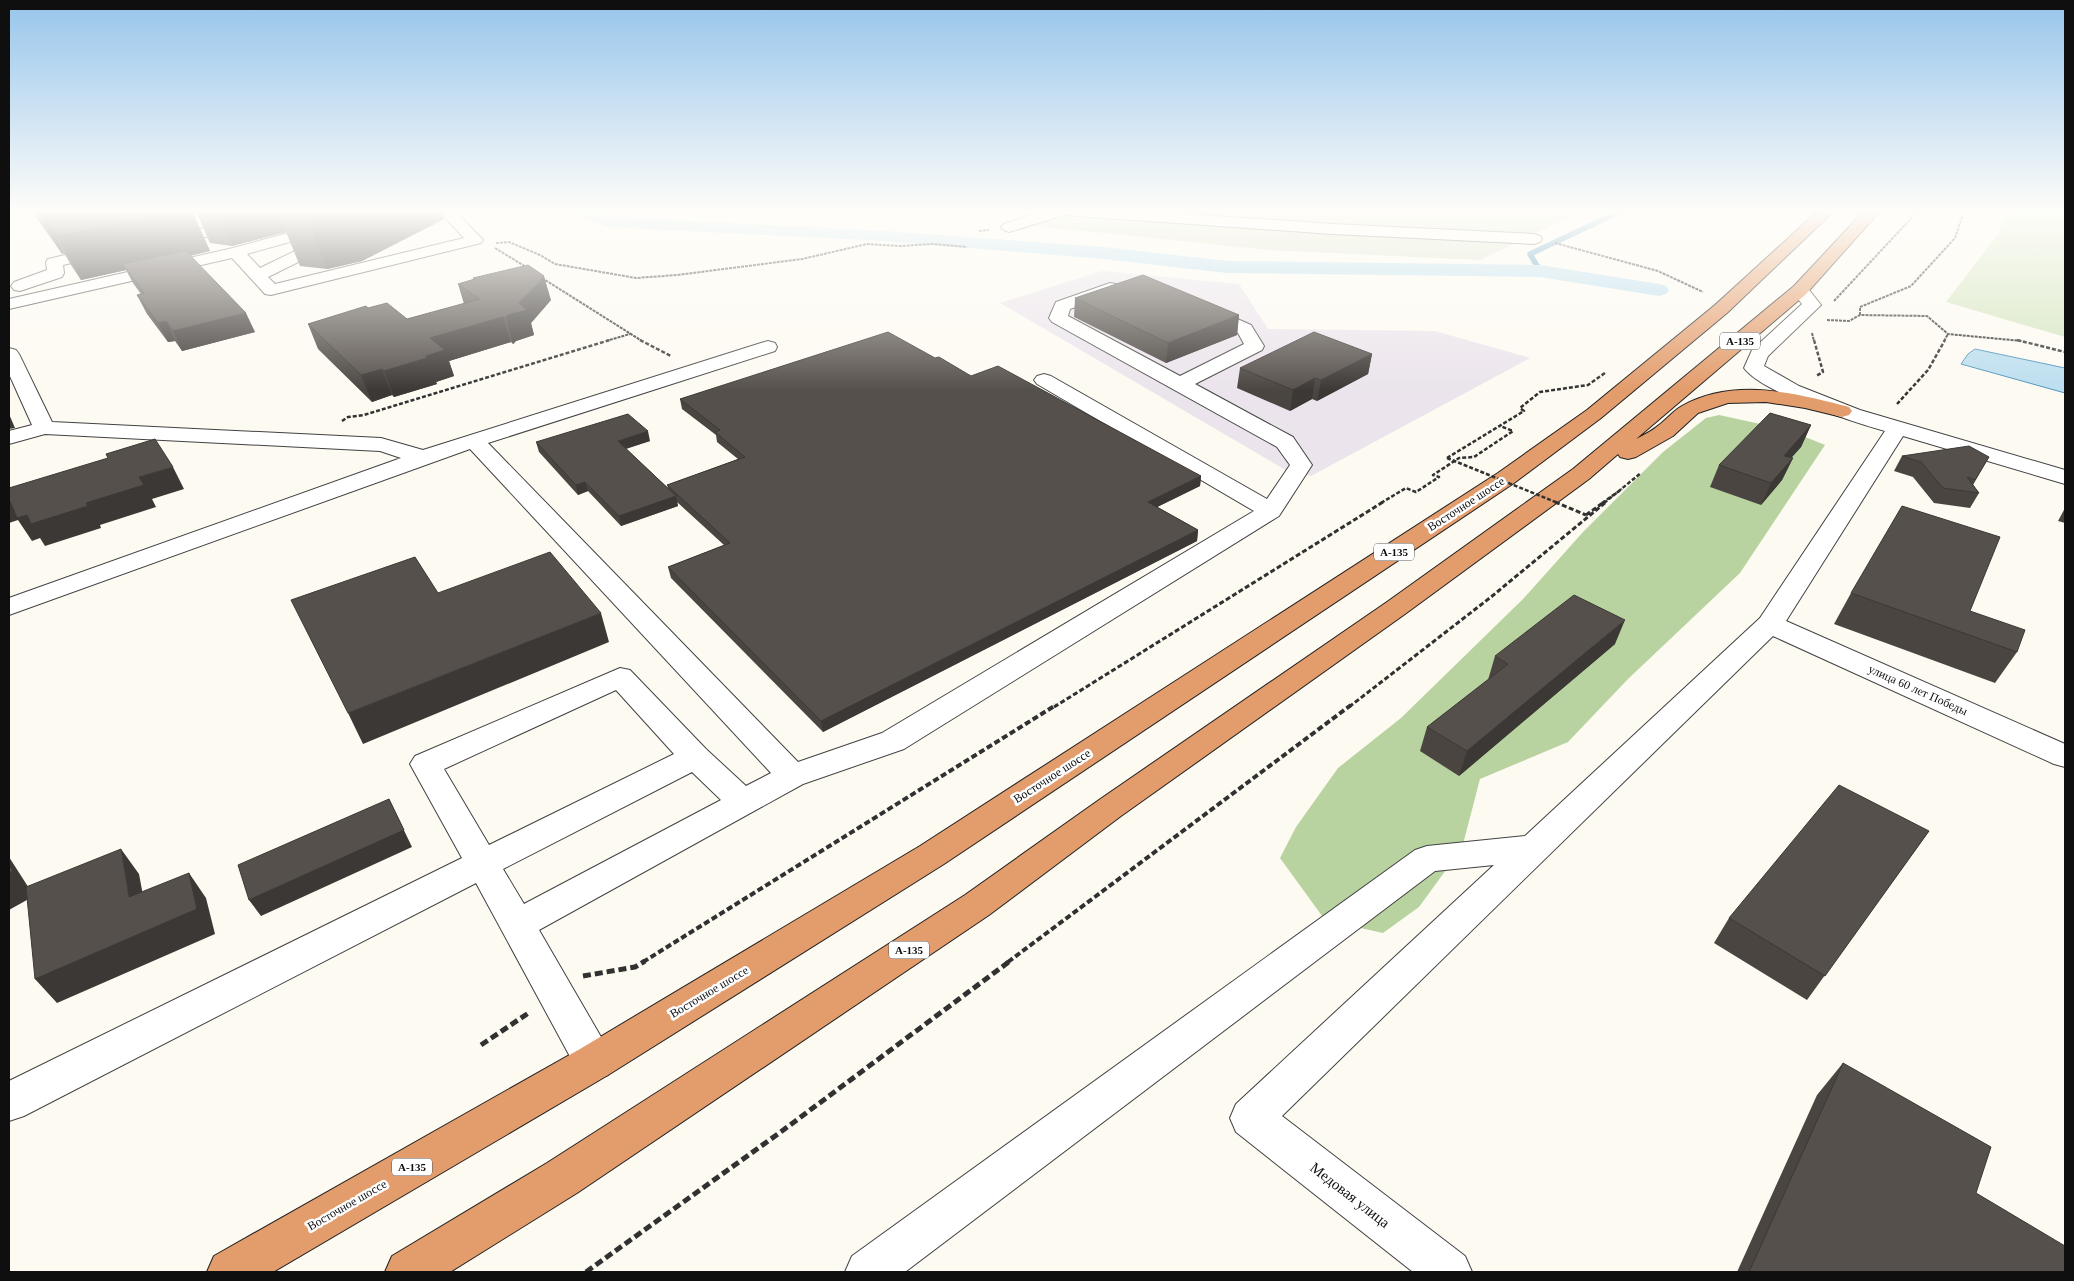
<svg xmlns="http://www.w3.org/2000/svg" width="2074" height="1281" font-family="Georgia,serif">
<rect width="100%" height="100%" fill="#fdfaf2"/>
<path fill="#ebe4ec" d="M1102,271l137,13 29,45 167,2 95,27 -219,118 -22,-4 -289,-169z"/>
<path fill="#d4e4bf" d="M2006,211h59v126l-119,-35 53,-69z"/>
<path fill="#b9d3a0" d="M1719,415l69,15 37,15 -85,128 -112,106 -60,63 -88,37 -18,69 -43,59 -36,26 -58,-13 -45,-62 16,-31 42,-59 63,-50 122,-119 60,-67 80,-80 43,-34z"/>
<path fill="#d7dec5" d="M1073,211h509l-102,49 -211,-10 -243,-25z"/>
<path fill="#bcdeef" stroke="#4c95bd" d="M1975,349l90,19v25l-104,-29 7,-10z"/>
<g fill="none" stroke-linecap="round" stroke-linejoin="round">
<path stroke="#4c95bd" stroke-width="5.5" d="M1540,271l-10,-17 91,-43"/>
<path fill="#bcdeef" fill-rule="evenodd" d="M575,211h23l13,6 273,14 219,16 124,14 313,4 119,19 7,2 3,4 -3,4 -7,2 -119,-19 -313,-4 -124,-14 -219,-18 -276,-14 -31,-12z"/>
<g stroke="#424242" stroke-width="2">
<path id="minor" d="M251,211h18l-28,19 -76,15 -6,-2 -2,-3 2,-3 6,-2 66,-12z
M323,211h18l-37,27 -57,16 13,14 117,-57h20l-2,3 -127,63 7,7 189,-46 -25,-27h16l28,29 -2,3 -210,52 -6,-1 -33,-36 -223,51v-10l224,-51 59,-16z
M1043,211h97l193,13 201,10 6,2 2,3 -2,3 -6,2 -201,-10 -269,-19 -55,17 -5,-2 -3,-3 3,-3z
M103,246l6,2 2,3 -2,3 -46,11 1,8 -2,4 -42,14 -6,-1 -3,-4 3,-4 33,-12 -1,-8 2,-3z
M1110,283l6,1 3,4 -3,4 -46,17 -2,7 112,60 64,-32 -6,-11 -40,-18 -3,-4 3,-4 6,-1 6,1 41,18 13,21 -2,4 -67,34 98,53 19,28 -33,51 -375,233 -101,35 -264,146 69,119 6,13 -6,13 -14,5 -14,-5 -104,-192 -452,233 -15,5v-40l453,-223 -52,-94 5,-8 205,-88 10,2 76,79 40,37 25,-13 -301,-324 -461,166v-17l392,-140 -21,-7 -335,-17 -36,10v-13l23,-6 -23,-51v-26l7,2 3,4 33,68 329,16 42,12 338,-107 7,-2 7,2 2,4 -2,4 -287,92 310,319 84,-29 372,-222 -217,-127 -3,-4 3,-4 7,-2 7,2 216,123 23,-34 -13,-18 -225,-125 -3,-4 7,-16zM616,690l58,64 -185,91 -45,-76zM692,772l29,28 -197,104 -21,-35z
M1800,285l6,1 15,19 -53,51 -4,10 35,20 61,24 205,60v14l-162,-48 -117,185 279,123v23l-11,-3 -281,-128 -491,480 183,140 7,16h-59l-177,-140 -6,-14 6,-14 258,-239 -59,6 -530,401h-60l7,-16 563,-406 12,-4 98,-10 235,-218 125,-187c-31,-9 -123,-38 -141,-63l8,-18 50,-46 -11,-14 3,-4z"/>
</g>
<g stroke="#202020" stroke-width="2">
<path id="highway" d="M1818,211h16l-107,102 -126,105 -87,65 -570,381 -336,211 -335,197h-66l7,-16 366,-207 340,-203 578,-373 89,-63 128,-105z
M1864,211h16l-74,83 -170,145c8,-4 16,-8 23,-14 8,-6 14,-14 23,-19 52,-29 114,-13 167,1l3,4 -3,4 -7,2 -37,-9 -39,-6 -38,1 -30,10 -25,23 -37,21 -8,2 -8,-2 -2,-3 -29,25 -184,135 -284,202 -132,99 -412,278 -127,79h-65l7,-16 155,-93 418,-268 134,-95 288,-198 186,-133 221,-183z"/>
</g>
<path stroke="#313131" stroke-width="2" stroke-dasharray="3 1" stroke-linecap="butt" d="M979,231l10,-1
M496,243l13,-1 31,13 15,9 81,14 41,-3 125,-16 65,-15 33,2 32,-2 35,3
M1555,243l103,28 45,21
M495,248l31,19
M542,278l100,63
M1834,301l84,-90
M1860,315v-8l51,-21 44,-48 9,-27
M1827,320l22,1 11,-6 67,1 21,18 74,7
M1812,333l2,8
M606,341l24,-7
M1944,341l4,-7"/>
<path stroke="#313131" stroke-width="2.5" stroke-dasharray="4 2" stroke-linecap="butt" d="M640,340l31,16
M1814,340l9,32 -7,4
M2017,340l48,12
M1897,404l31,-34 17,-30
M342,421l6,-4 16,-2 246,-75
M1447,458l77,-47 -4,-3 20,-16 48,-7 17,-12
M1381,503l25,-15 10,4 23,-15 -6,-2 26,-17 15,-1 39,-26 -13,-5
M1602,503l20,-14
M1604,503l37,-30"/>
<path stroke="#313131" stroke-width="3" stroke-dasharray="5 2.5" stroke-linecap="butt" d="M1586,515l18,-13
M1054,707l329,-205
M1349,707l142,-110 115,-95"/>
<path stroke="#313131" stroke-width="4" stroke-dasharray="6 3" stroke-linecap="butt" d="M643,962l413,-257
M1008,962l343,-257"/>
<path stroke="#313131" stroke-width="5" stroke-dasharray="8 4" stroke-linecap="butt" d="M583,976l52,-9 10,-6
M481,1045l49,-33
M586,1272l196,-141 228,-170"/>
<use href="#minor" fill="#fff" fill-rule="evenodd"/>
<use href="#highway" fill="#e39c6b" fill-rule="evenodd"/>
<path stroke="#313131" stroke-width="2.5" stroke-dasharray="4 2" stroke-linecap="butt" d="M1447,458l111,45"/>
<path stroke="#313131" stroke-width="3" stroke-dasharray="5 2.5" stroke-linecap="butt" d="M1555,502l31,13"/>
</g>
<path fill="#4a4541" d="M32,211h160l18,40 -20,5 65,76 -73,19 -7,-10 -7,1 -21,-28 -10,-19 4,-1 -8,-11 -7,-13 -45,10 -10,-15 -7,-12 -2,1z
M196,211h246l2,8 -82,42 -35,8 -27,-3 -14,-34 -54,14 -22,-3z
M473,278l78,22 -20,23 3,12 -18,6 -3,3 -2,-2 -62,19 5,15 -18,6 1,2 -43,13 -2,-2 -20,7 -54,-53 -10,-25 60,-16 39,11 57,-15 -6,-20 16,-5z
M1075,298l164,17 -2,20 -71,28 -92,-46z
M1372,354l-4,20 -51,27 -5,-2 -22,12 -53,-23 3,-20z
M935,358l36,18 230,100 -1,10 -43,21 41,23 -1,11 -374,191 -152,-154 -3,-11 56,-22 -47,-43 1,4 -57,20 -33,-35 -10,4 -39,-43 -3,-10 114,-1 -24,8 42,39 -1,-3 71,-26 -21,-17 -1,-7 -34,-26 -2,-10z
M1811,425l-10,22 -10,11h2l-11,22 -21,25 -51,-18 9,-22z
M1902,456l87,1 -16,28 6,8 -9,15 -36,-5 -21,-26 -19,-6z
M2065,508v15l-7,-2z
M1851,593l119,18 47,41 -22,31 -161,-59z
M1615,644l-156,132 -39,-25 7,-24 61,-47 7,-24z
M1929,831l-122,169 -93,-57 15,-25z
M1843,1063l133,130 89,79h-328l80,-177z"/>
<path fill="#3c3835" d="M192,211l18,40 -83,19 -4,-6 3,6 -45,10 -23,-44 -10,-13 16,30 -2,1 -22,-42z
M217,211h61l8,21 -54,14z
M315,211h127l2,8 -82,42 -35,8 -22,-55z
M544,276l7,24 -20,23 3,12 -18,6 -3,3 -7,-26z
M246,313l9,19 -73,19 -9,-20z
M1239,315l-2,20 -71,28 2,-20z
M503,317l8,25 -62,19 5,15 -18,6 1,2 -43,13 -10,-26 42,-15 4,-18z
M166,321l9,20 -7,1 -10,-19z
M1372,354l-4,20 -51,27 4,-21z
M382,369l10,26 -20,7 -11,-27z
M1315,378l-3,21 -22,12 3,-21z
M9,414l6,14 -6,1z
M1811,425l-10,22 -27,30 10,-21z
M648,431l2,10 -29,9 -3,-9z
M1793,458l-11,22 -21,25 10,-22z
M173,467l11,22 -32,10 4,8 -56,18 1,3 -56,18 -5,-8 -8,3 -14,-21 -9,3v-32l18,24 59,-12 53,-26z
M1201,476l-1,10 -53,26 1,-10z
M585,482l3,9 -10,4 -2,-10z
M676,496l2,10 -57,20 -2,-10z
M1198,530l-1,11 -374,191 -2,-11z
M601,613l8,29 -246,102 -15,-31z
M1625,620l-10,24 -156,132 8,-25z
M389,799l23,48 -151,69 -12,-16z
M121,849l18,25 9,48 -19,-25z
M9,857l25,39 -25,14z
M189,873l17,25 9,36 -158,69 -22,-24z"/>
<path fill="#56504c" stroke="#3c3835" d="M110,211h70l-122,25 -10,-13z
M285,211h30l-10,3z
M186,251l60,62 -73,18 -7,-10 -8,2 -21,-28 7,-2 -21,-29z
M528,265l16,11 -25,27 8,7 -19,5 -2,3 -3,-1 -73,21 15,12 -19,6 1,2 -43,13 -2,-2 -21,6 -53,-51 58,-18 2,2 19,-5 20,16 73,-20 -22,-15 17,-5 -2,-1z
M1143,275l96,40 -71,28 -93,-45z
M888,332l47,26 4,-1 32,19 27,-10 203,110 -53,26 50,28 -377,191 -153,-154 62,-24 -63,-58 78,-28 -30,-25 5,-2 -40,-31z
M1314,332l58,22 -51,26 -6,-2 -22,12 -53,-22z
M1770,413l41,12 -27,31 9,2 -22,25 -52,-18z
M628,414l20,17 -30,10 58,55 -57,20 -34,-34 -9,3 -40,-43z
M155,439l18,28 -34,10 5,8 -58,18 2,3 -57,18 -4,-9 -10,3 -8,-19v-11l99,-30 -2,-4z
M1969,446l20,11 -14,23 -8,-3 12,16 -36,-5 -22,-26 -19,-6z
M1902,506l98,31 -30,74 55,19 -8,22 -166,-59z
M550,552l51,61 -253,100 -57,-113 124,-43 23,36z
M1574,595l51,25 -158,131 -40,-24 81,-63 -13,-8z
M1839,785l90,46 -104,145 -96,-58z
M389,799l15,31 -155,70 -11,-35z
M121,849l8,48 60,-24 8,36 -162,70 -9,-92z
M9,865l4,6 -4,2z
M1843,1063l148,84 -15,46 89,53v26h-316z"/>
<linearGradient id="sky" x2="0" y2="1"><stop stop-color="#96c5eb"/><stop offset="0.54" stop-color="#fefdf9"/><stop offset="1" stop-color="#fefdf9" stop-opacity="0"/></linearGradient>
<rect width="2074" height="391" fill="url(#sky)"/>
<g text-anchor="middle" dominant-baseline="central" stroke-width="5" stroke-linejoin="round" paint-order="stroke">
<g fill="#fff" stroke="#575757" stroke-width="1">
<rect x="1720" y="332.5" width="40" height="17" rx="4"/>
<rect x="1374" y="543.5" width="40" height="17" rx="4"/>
<rect x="889" y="941.5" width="40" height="17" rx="4"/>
<rect x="392" y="1158.5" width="40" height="17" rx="4"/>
</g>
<g font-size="11" font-weight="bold" fill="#0f0f0f">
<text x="1740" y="341">А-135</text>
<text x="1394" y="552">А-135</text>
<text x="909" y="950">А-135</text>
<text x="412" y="1167">А-135</text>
</g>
<g font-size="12" fill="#0f0f0f" stroke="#fff">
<text transform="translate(1466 504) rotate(-33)">Восточное шоссе</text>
<text transform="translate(1918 690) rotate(24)">улица 60 лет Победы</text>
<text transform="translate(1052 776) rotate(-33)">Восточное шоссе</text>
<text transform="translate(709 992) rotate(-31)">Восточное шоссе</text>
<text transform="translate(347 1205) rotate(-30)">Восточное шоссе</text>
</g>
<g font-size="15" fill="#0f0f0f" stroke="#fff">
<text transform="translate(1350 1195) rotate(38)">Медовая улица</text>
</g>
</g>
<rect width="2074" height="1281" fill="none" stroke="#0f0f0f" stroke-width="20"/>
</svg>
